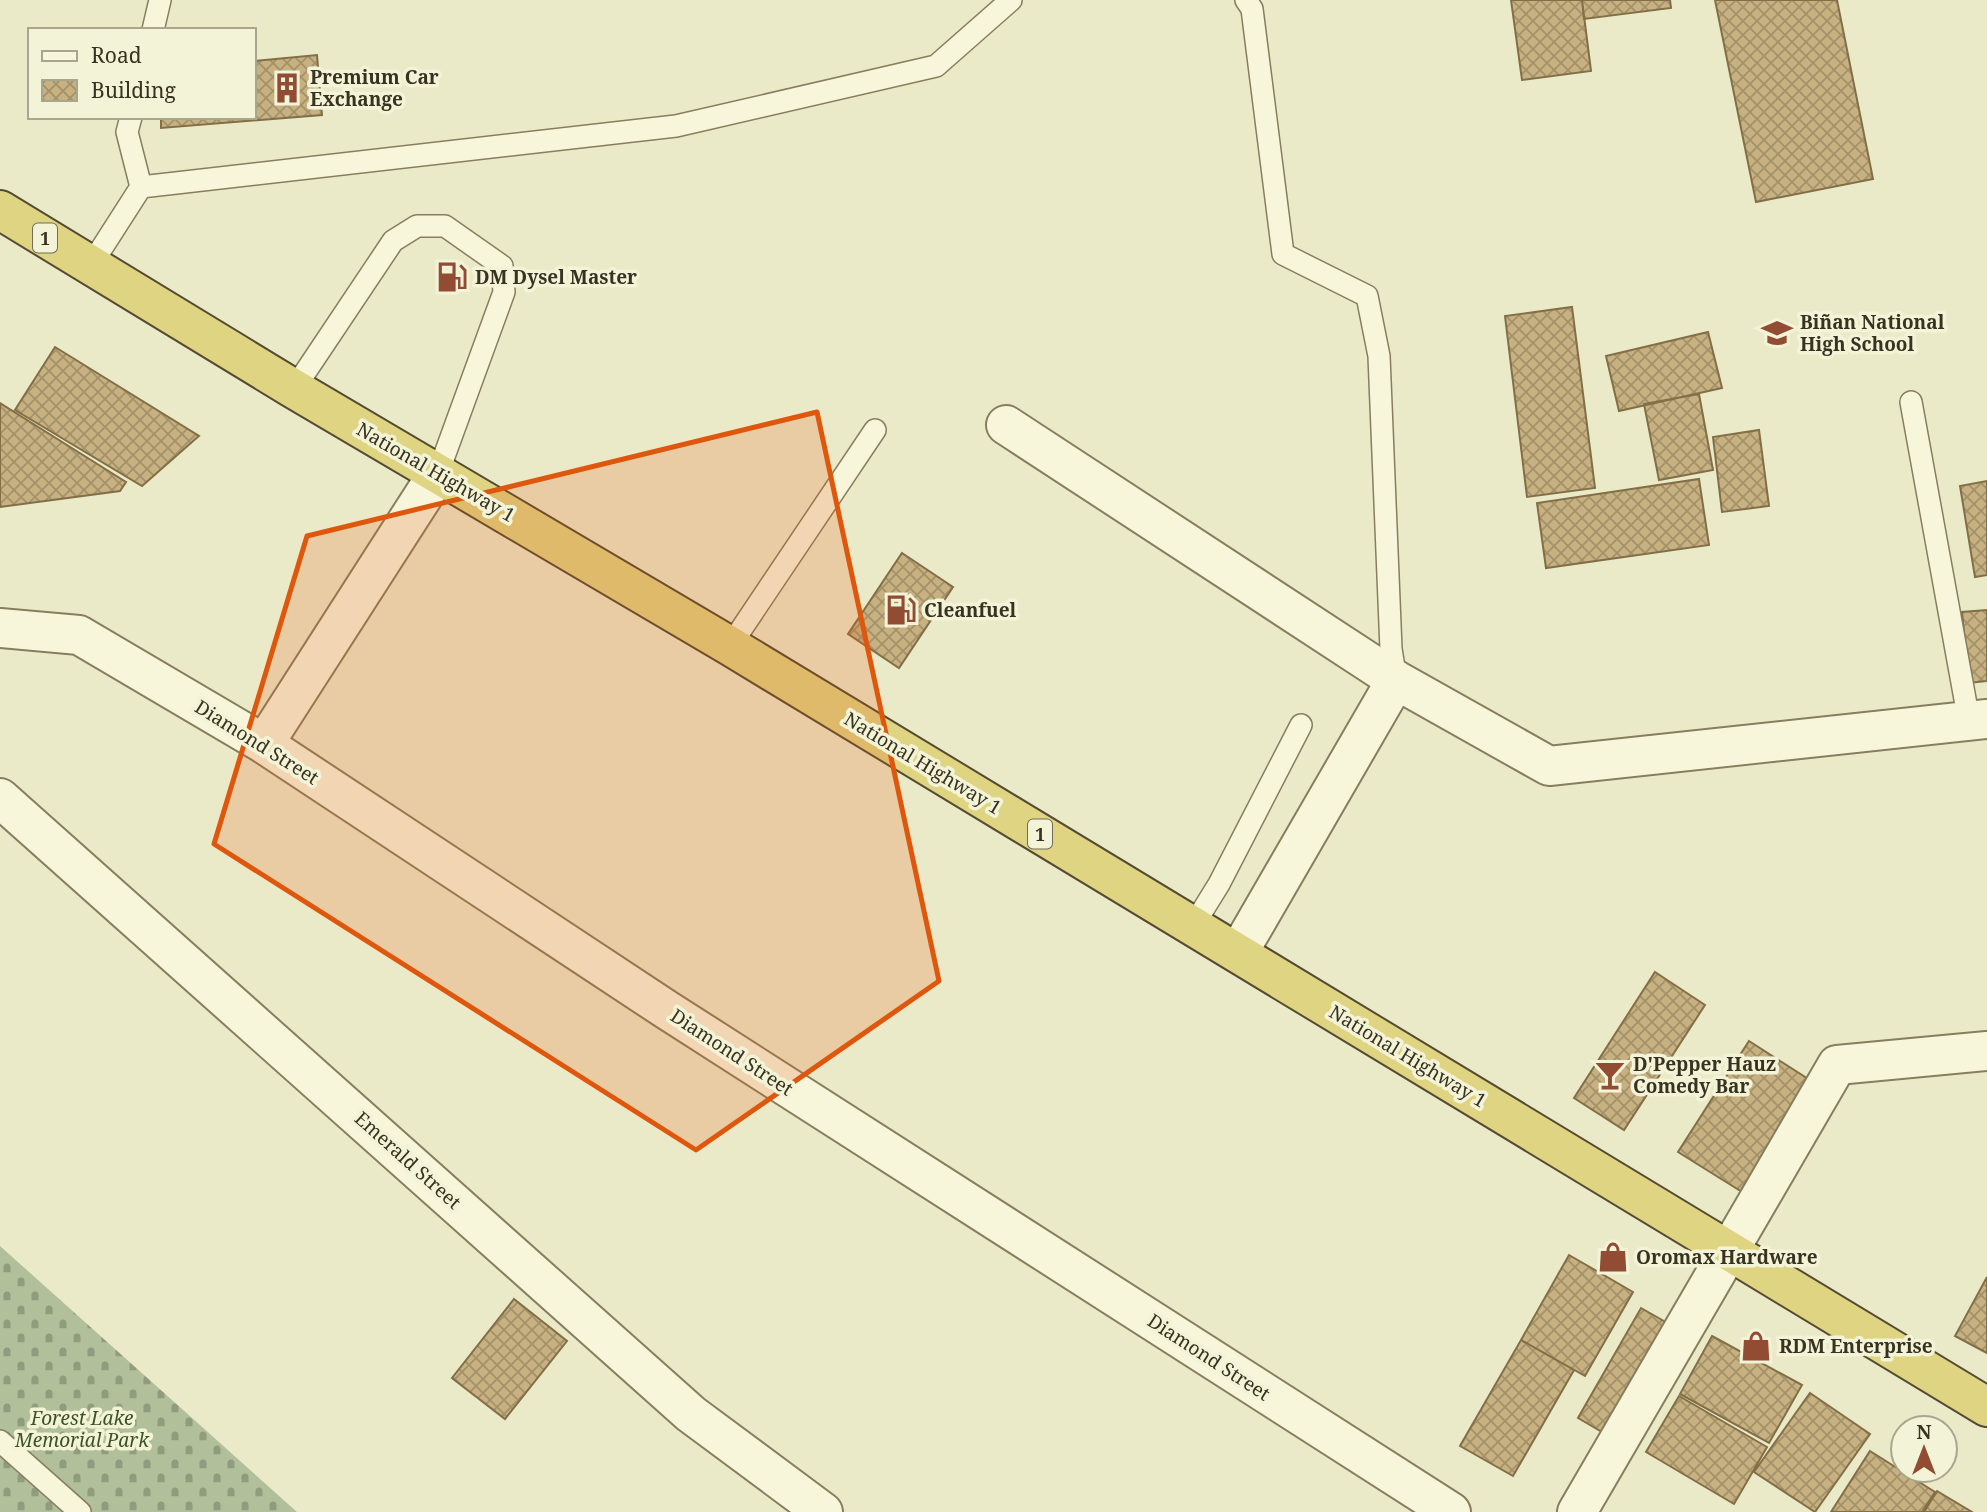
<svg xmlns="http://www.w3.org/2000/svg" width="1987" height="1512" font-family="'Noto Serif',serif">
<defs>
<pattern id="cemetery-stones" width="16" height="16" patternUnits="userSpaceOnUse" patternTransform="scale(1.75)"><rect width="16" height="16" fill="#b1bf9b"/><path d="M2 7V4a2 2 0 0 1 4 0v3zM10 15v-3a2 2 0 0 1 4 0v3z" fill="#919c7e"/></pattern>
<pattern id="building-cross-hatch" width="8" height="8" patternUnits="userSpaceOnUse" patternTransform="scale(1.75)"><rect width="8" height="8" fill="#c7b181"/><path d="M0 0l8 8M0 8l8-8" fill="none" stroke="#a39169"/></pattern>
</defs>
<rect width="100%" height="100%" fill="#ebeac8"/>
<path fill="url(#cemetery-stones)" d="M0,1246l297,266h-297z"/>
<path fill="url(#building-cross-hatch)" stroke="#836f46" stroke-width="2" d="M1511,0h71l9,71 -69,9z
M1582,0h88l1,8 -87,11z
M1715,0h122l36,179 -117,23z
M317,55l5,60 -161,13v-11h93v-56z
M1572,307l23,181 -68,9 -22,-181z
M1708,332l14,56 -103,23 -13,-55z
M55,347l144,89 -57,50 -127,-76z
M1699,394l14,76 -54,10 -15,-76z
M0,403l126,79 -6,9 -120,16z
M1759,430l10,76 -47,6 -9,-75z
M1699,479l10,66 -163,23 -9,-65z
M1987,481v94l-12,2 -15,-91z
M902,553l51,34 -54,81 -51,-34z
M1987,610v71l-18,2 -7,-71z
M1655,972l50,33 -81,125 -50,-32z
M1749,1041l64,41 -71,110 -64,-40z
M1569,1255l64,37 -48,84 -64,-36z
M1987,1277v76l-32,-17z
M514,1299l53,42 -62,78 -53,-41z
M1641,1308l30,17 -64,110 -29,-17z
M1712,1336l90,49 -33,58 -89,-49z
M1521,1340l53,30 -61,106 -53,-30z
M1810,1393l60,41 -55,78 -61,-40z
M1679,1396l88,51 -33,57 -88,-52z
M1870,1451l65,41 -13,20h-91z
M1937,1491l35,21h-48z"/>
<g fill="none" stroke-linecap="round" stroke-linejoin="round">
<g stroke="#867e5e" stroke-width="24">
<path id="service" d="M1246,0l6,9 31,245 84,42 12,60 12,293 5,31
M153,30l7,-30
M131,117l-4,15 14,55
M91,265l50,-78 535,-61 260,-60 75,-66
M294,389l99,-148 24,-15h28l57,40 2,26 -66,181
M1911,402l58,319
M730,646l145,-216
M1193,926l26,-42 82,-159
M0,1441l80,71"/>
</g>
<g stroke="#867e5e" stroke-width="42">
<path id="minor" d="M1006,425l390,255 153,86 438,-47
M0,628l79,7 185,109 403,266 784,502
M264,744l174,-271
M0,798l691,616 132,98
M1238,953l158,-273
M1577,1512l260,-447 150,-14"/>
</g>
<g stroke="#544b32" stroke-width="42">
<path id="trunk" d="M0,210l294,179 436,257 1257,761"/>
</g>
<use href="#service" stroke="#f7f6db" stroke-width="21"/>
<use href="#minor" stroke="#f7f6db" stroke-width="38"/>
<use href="#trunk" stroke="#dfd482" stroke-width="38"/>
</g>
<path fill="#df570d" fill-opacity="0.2" stroke="#df570d" stroke-width="5" stroke-linejoin="round" d="M817,412l122,569 -243,169 -482,-306 93,-308z"/>
<defs>
<g id="building-bare" transform="scale(2.415)"><path d="M-4-6H4V6H1V3H-1V6H-4ZM-2.5-4.3h1.7v1.8h-1.7ZM.8-4.3h1.7v1.8H.8ZM-2.5-1h1.7V.8h-1.7ZM.8-1h1.7V.8H.8Z" fill="#914c33" stroke="#f3f3d7" stroke-width="2.5" paint-order="stroke"/></g>
<g id="fuel-bare" transform="scale(2.415)"><path d="M-5.5-6h7V0h2V4h1.3V-2.5L3-4.5l.8-.8L6-3V5H2.5V1h-1V6h-7ZM-4.2-4.7v3.2H.2V-4.7Z" fill="#914c33" stroke="#f3f3d7" stroke-width="2.5" paint-order="stroke"/></g>
<g id="school-bare" transform="scale(2.415)"><path d="M0-5L7-2L0 1L-7-2ZM-4 1L0 2.5L4 1V4Q0 6-4 4Z" fill="#914c33" stroke="#f3f3d7" stroke-width="2.5" paint-order="stroke"/></g>
<g id="bar-bare" transform="scale(2.415)"><path d="M-6-5H6L.8 .8V4.5H3.5V6h-7V4.5H-.8V.8Z" fill="#914c33" stroke="#f3f3d7" stroke-width="2.5" paint-order="stroke"/></g>
<g id="shop-bare" transform="scale(2.415)"><path d="M-5-2.5h2.3a2.7 3.5 0 0 1 5.4 0H5L5.5 6h-11ZM-1.5-2.5h3a1.5 2.3 0 0 0-3 0Z" fill="#914c33" stroke="#f3f3d7" stroke-width="2.5" paint-order="stroke"/></g>
</defs>
<g fill-rule="evenodd">
<use href="#building-bare" x="287" y="88"/>
<use href="#fuel-bare" x="452" y="277"/>
<use href="#school-bare" x="1777" y="333"/>
<use href="#fuel-bare" x="901" y="610"/>
<use href="#bar-bare" x="1610" y="1075"/>
<use href="#shop-bare" x="1613" y="1257"/>
<use href="#shop-bare" x="1756" y="1346"/>
</g>
<g text-anchor="middle" dominant-baseline="central" stroke-width="7" stroke-linejoin="round" paint-order="stroke">
<g fill="#f3f3d7" stroke="#706c58" stroke-width="2">
<rect x="33" y="223.5" width="24" height="29" rx="5"/>
<rect x="1028" y="819.5" width="24" height="29" rx="5"/>
</g>
<g font-size="18" font-weight="bold" fill="#383221">
<text x="45" y="238">1</text>
<text x="1040" y="834">1</text>
</g>
<g font-size="19" font-weight="bold" fill="#383221" stroke="#f3f3d7" text-anchor="start">
<text x="310" y="77">Premium Car<tspan x="310" dy="22">Exchange</tspan></text>
<text x="475" y="277">DM Dysel Master</text>
<text x="1800" y="322">Biñan National<tspan x="1800" dy="22">High School</tspan></text>
<text x="924" y="610">Cleanfuel</text>
<text x="1633" y="1064">D'Pepper Hauz<tspan x="1633" dy="22">Comedy Bar</tspan></text>
<text x="1636" y="1257">Oromax Hardware</text>
<text x="1779" y="1346">RDM Enterprise</text>
</g>
<g font-size="19" fill="#383221" stroke="#f3f3d7">
<text transform="translate(436 472) rotate(30)">National Highway 1</text>
<text transform="translate(257 742) rotate(32)">Diamond Street</text>
<text transform="translate(923 763) rotate(31)">National Highway 1</text>
<text transform="translate(732 1052) rotate(33)">Diamond Street</text>
<text transform="translate(1408 1056) rotate(31)">National Highway 1</text>
<text transform="translate(408 1160) rotate(42)">Emerald Street</text>
<text transform="translate(1209 1357) rotate(33)">Diamond Street</text>
</g>
<g font-size="19" font-style="italic" fill="#3d5229" stroke="#f3f3d7">
<text x="82" y="1418">Forest Lake<tspan x="82" dy="22">Memorial Park</tspan></text>
</g>
</g>
<rect x="28" y="28" width="228" height="91" fill="#f3f3d7" stroke="#a8a68e" stroke-width="2"/>
<rect x="42" y="51" width="35" height="10" fill="#f7f6db" stroke="#a8a68e" stroke-width="2"/>
<text x="91" y="63" font-size="21" fill="#383221">Road</text>
<rect x="42" y="80" width="35" height="21" fill="url(#building-cross-hatch)" stroke="#a8a68e" stroke-width="2"/>
<text x="91" y="98" font-size="21" fill="#383221">Building</text>
<g transform="translate(1924 1449)"><circle r="33" fill="#f3f3d7" stroke="#a8a68e" stroke-width="2"/>
<path d="M0-5L12 26L0 18L-12 26Z" fill="#914c33"/>
<text y="-10" font-size="19" font-weight="bold" text-anchor="middle" fill="#383221">N</text>
</g>
</svg>
